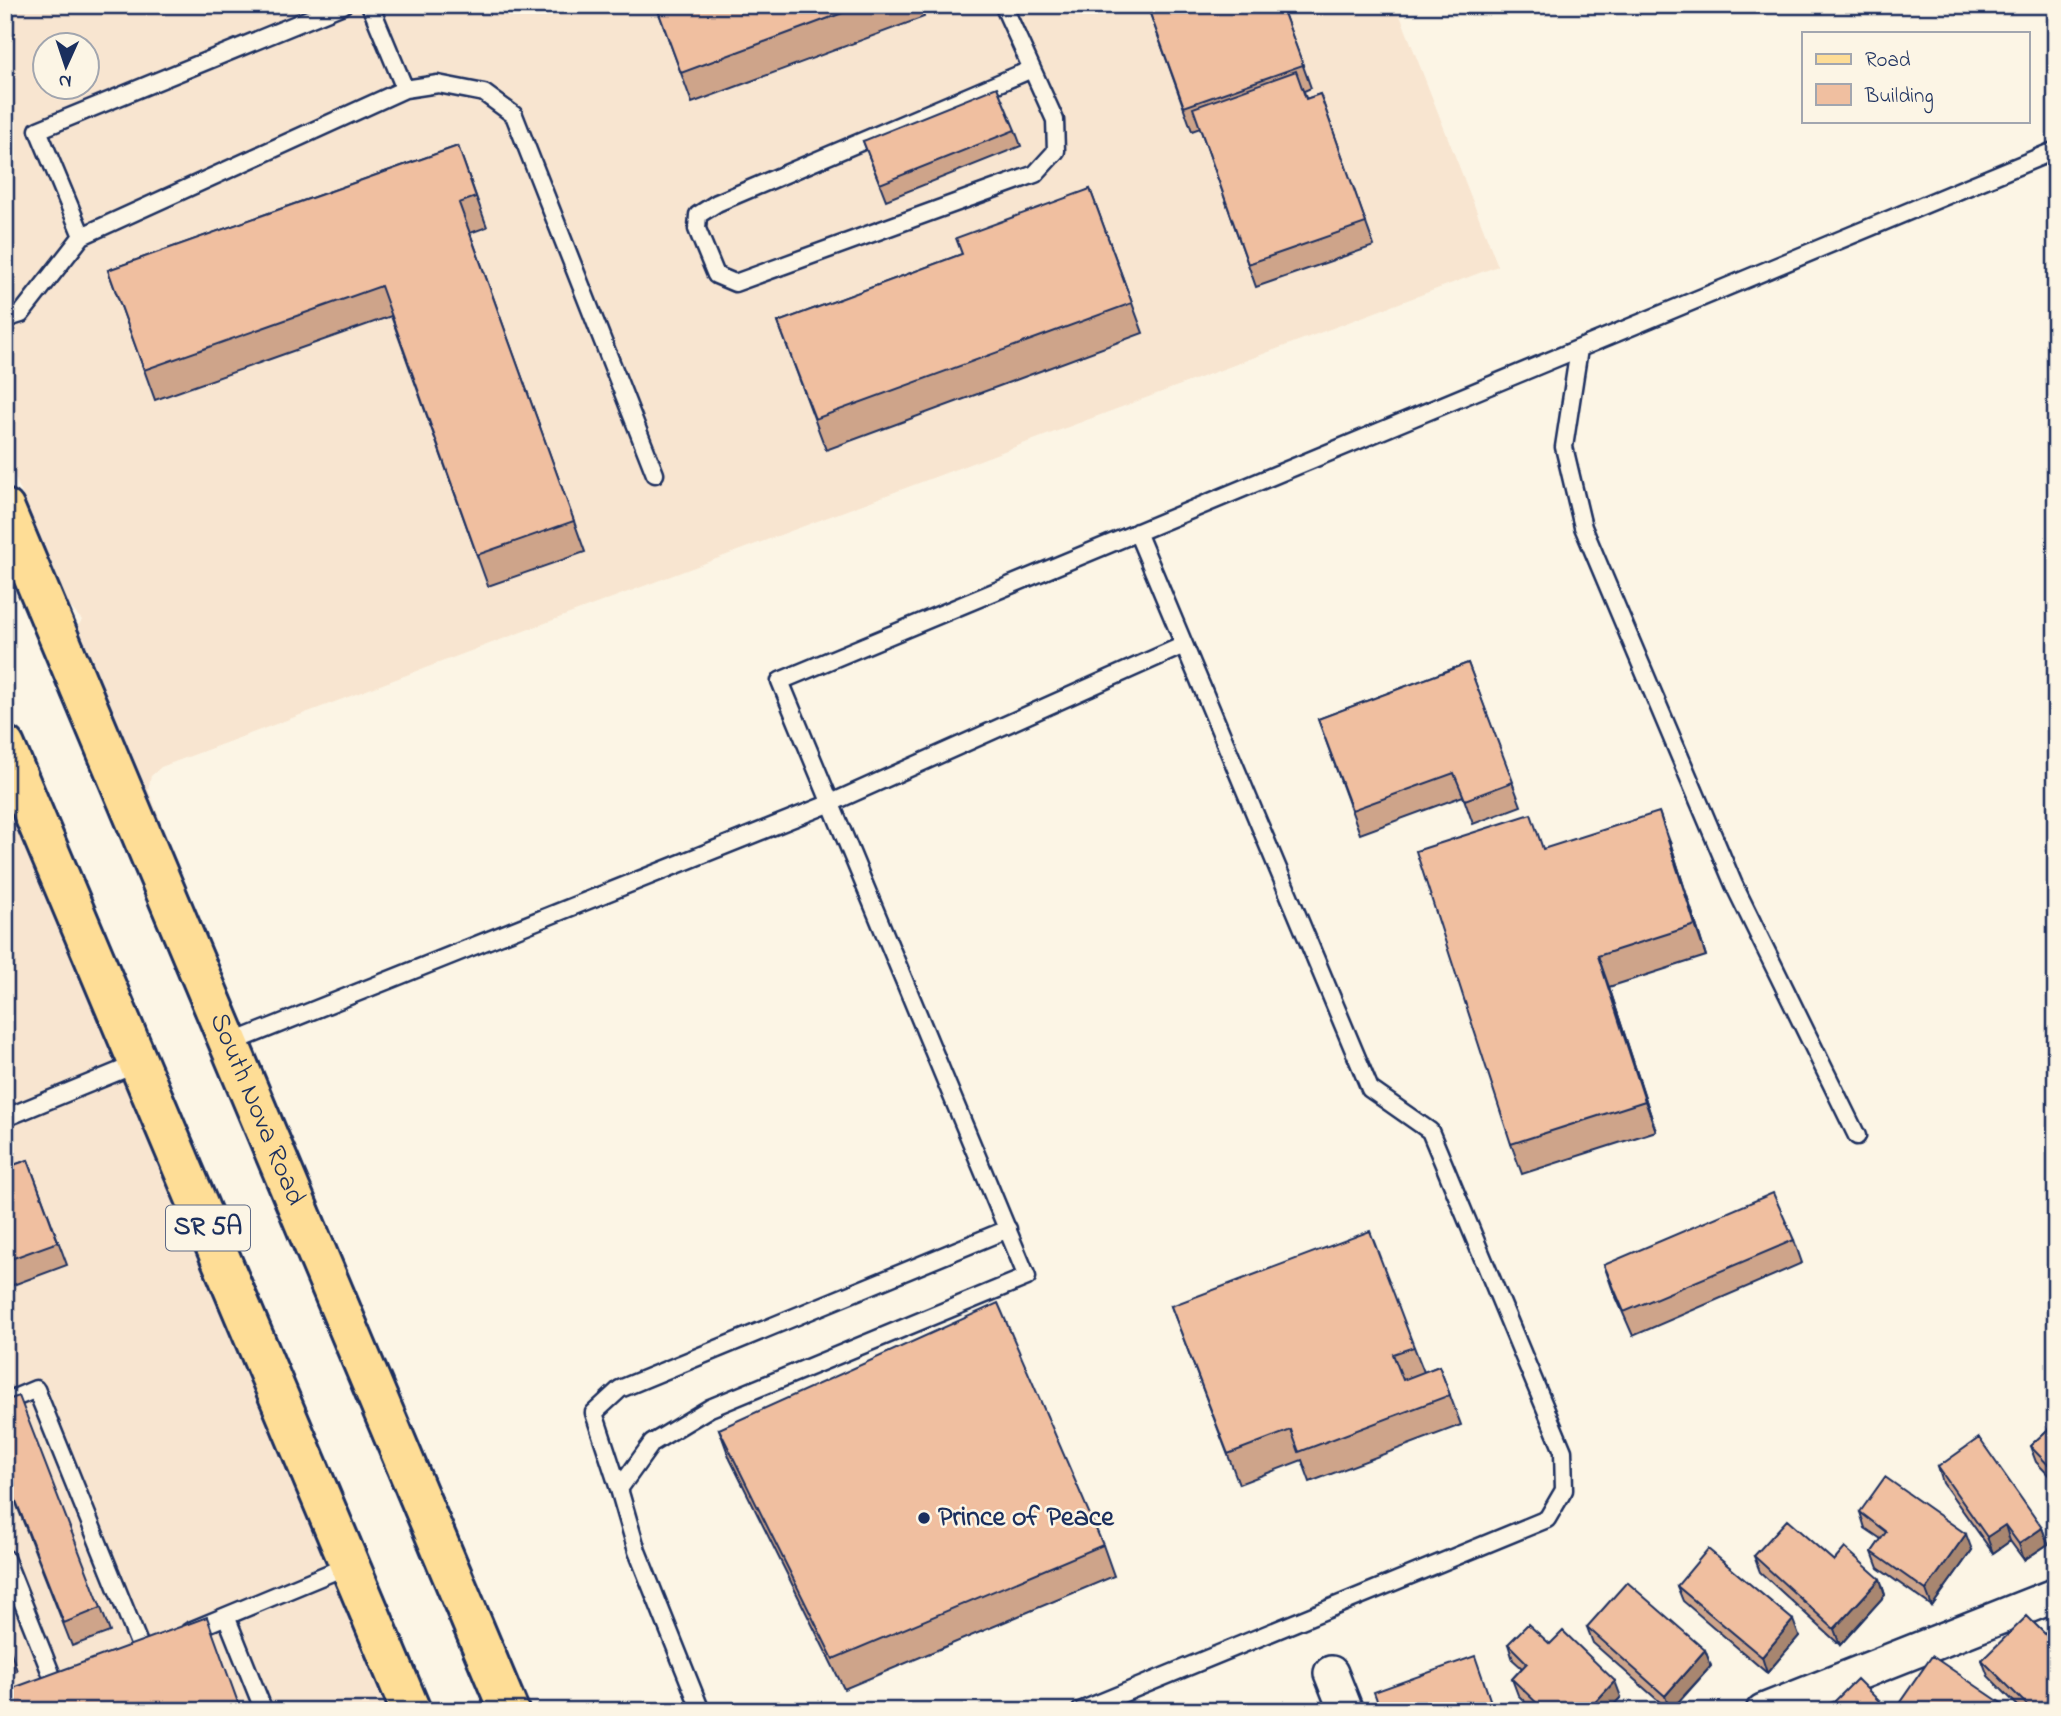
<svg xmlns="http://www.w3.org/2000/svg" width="2061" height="1716" font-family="'Indie Flower',sans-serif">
<rect width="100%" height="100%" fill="#fcf5e5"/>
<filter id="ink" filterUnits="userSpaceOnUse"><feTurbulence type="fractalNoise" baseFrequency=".0143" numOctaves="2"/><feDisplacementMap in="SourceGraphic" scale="14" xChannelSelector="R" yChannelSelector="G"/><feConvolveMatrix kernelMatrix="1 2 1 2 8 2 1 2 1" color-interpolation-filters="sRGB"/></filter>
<g filter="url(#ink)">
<path fill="#f8e5d0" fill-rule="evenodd" d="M5,5h1391l102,261 -1337,501 -10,9 -3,13 32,81 -102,-244 4,-6 -12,-13 -65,-153zM46,46h42v42h-42z
M5,801l383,910h-383z"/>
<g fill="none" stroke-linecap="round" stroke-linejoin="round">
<g stroke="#1b2f5e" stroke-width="21">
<path id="lane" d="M370,5l35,84
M1003,5l52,115 1,31 -21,23 -300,109 -19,-8 -19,-46 1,-14 19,-12 315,-134
M82,236l-44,-106 305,-125
M5,319l16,-5 61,-78 323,-147 33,-5 46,9 30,22 141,359
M1579,349l-15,98 19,80 151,358 123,251
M229,1044l602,-241 353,-158
M5,1118l134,-55
M5,1402l31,-13 106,262
M619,1489l33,-46 58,-35 317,-131 -247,-596 1276,-531
M5,1558l51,128
M226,1616l38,95
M190,1631l159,-66
M701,1711l-64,-160 -18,-62 -25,-76 26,-24 388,-160
M1080,1711l467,-192 17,-29 -1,-39 -133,-320 -60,-42 -233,-557"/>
</g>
<g stroke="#1b2f5e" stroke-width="38">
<path id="street" d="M1331,1673l15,38
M1763,1711l293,-116"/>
</g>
<g stroke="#1b2f5e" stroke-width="44">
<g id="primary">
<path id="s1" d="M5,509l504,1202"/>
<path d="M5,746l406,965"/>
</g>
</g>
<use href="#lane" stroke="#fcf5e5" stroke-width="16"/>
<use href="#street" stroke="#fcf5e5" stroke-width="33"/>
<use href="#primary" stroke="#fedd96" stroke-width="38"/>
</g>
<path fill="#cea48a" stroke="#1b2f5e" stroke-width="2" d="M656,5h264l4,12 -232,86z
M1147,5h134l30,83 -7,3 2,8 14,-5 54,152 -118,41 -56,-159 -8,3z
M1015,130l6,16 -135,54 -23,-59z
M458,146l29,81 -17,6 115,319 -97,34 -97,-270 -236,84 -47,-130z
M1090,189l53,144 -317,117 -48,-128 184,-68z
M1468,663l53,143 -48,18 -10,-28 -103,38 -42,-115z
M1670,842l36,114 -97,31 47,144 -134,43 -11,-30 33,-295z
M28,1160l39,105 -62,23v-120z
M1794,1240l8,23 -169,73 -21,-48 -8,-23z
M1171,1306l243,41 10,25 15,-6 22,59 -151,57 -8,-22 -63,24z
M5,1401l96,207 9,24 -38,14 -67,-171z
M2056,1422v61l-20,-21 -6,-16z
M719,1429l384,116 11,31 -270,113 -114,-230z
M1938,1467l104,61 6,16 -24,16 -14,-19 -17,12 -50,-70z
M1860,1512l112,38 -40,56 -54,-38 -6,-16 9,-13 -16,-11z
M1754,1556l80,5 46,18 5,16 -45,50 -80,-73z
M1677,1586l122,50 -32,37 -84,-72z
M1587,1627l118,23 6,16 -40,45h-1l-77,-68z
M5,1633l12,38 -12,4z
M1508,1644h42l71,53 -13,14h-74l-16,-16 -6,-16 10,-11 -9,-8z
M1982,1660l74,51h-33l-35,-35z"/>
<path fill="#a88670" stroke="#1b2f5e" stroke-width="2" d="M1659,812l11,30 36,114 -11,-31z
M1598,956l11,31 47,144 -11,-30z
M2005,1525l5,16 -17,12 -6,-16z
M2042,1528l6,16 -24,16 -5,-16z
M1966,1534l6,16 -40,56 -6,-16z
M1880,1579l5,16 -45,50 -6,-16z
M1793,1620l6,16 -32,37 -5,-16z
M1705,1650l6,16 -41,45 -5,-15z
M1615,1681l6,16 -13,14h-21z"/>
<path fill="#f0bfa0" stroke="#1b2f5e" stroke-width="2" d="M656,5h208l-183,68z
M1147,5h134l22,60 -119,42z
M1296,71l10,28 14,-5 46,129 -118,41 -55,-156z
M997,87l18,43 -135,54 -17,-43z
M458,146l18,51 -17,6 115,318 -97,34 -96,-269 -237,84 -36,-100z
M1090,189l42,114 -317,116 -37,-97 184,-68 -6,-16z
M1468,663l45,119 -48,18 -11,-27 -102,37 -34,-91z
M1659,812l36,113 -97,31 47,145 -134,43 -95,-293 115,-37 12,35z
M28,1160l30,82 -53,19v-93z
M1773,1193l21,47 -170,72 -20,-47z
M1370,1231l44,116 -21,7 10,26 36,-14 11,29 -151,57 -8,-22 -63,24 -57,-148z
M998,1303l105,242 -270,114 -114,-230z
M19,1396l82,212 -37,15 -59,-150v-72z
M2056,1422v51l-26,-27z
M1979,1438l63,90 -23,16 -14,-19 -18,12 -49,-70z
M1885,1477l81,57 -40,56 -54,-38 14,-20 -26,-20z
M1787,1520l47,41 11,-13 35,31 -46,50 -80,-73z
M1708,1549l85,71 -31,37 -85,-71z
M1627,1582l78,68 -40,46 -78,-69z
M2027,1616l29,29v66h-23l-51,-51z
M207,1617l34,94h-234l-2,-6v-14z
M1528,1624l22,20 13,-13 52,50 -28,30h-42l-33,-32 15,-16 -19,-19z
M5,1636l4,11 -4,1z
M1475,1656l19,55h-113l-7,-19z
M1932,1656l81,55h-114l-3,-3z
M1857,1679l32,32h-64z"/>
</g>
<circle fill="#1b2f5e" stroke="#fcf5e5" stroke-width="2.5" cx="924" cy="1518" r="7"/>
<g text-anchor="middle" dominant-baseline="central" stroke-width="5" stroke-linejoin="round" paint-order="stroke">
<rect fill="#fcf5e5" stroke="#5e6a86" stroke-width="2" x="166" y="1205.5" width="84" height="45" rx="5"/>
<g font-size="26" font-weight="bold" fill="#1b2f5e">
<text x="208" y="1228">SR 5A</text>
</g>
<g font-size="28" fill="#1b2f5e" stroke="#fcf5e5">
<text stroke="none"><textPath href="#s1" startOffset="651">South Nova Road</textPath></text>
</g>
<g font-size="28" font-weight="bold" fill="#1b2f5e" stroke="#fcf5e5" text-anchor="start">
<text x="938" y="1518">Prince of Peace</text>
</g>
</g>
<rect width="2061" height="1716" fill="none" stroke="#fcf5e5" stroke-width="28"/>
<rect x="14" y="14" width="2033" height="1688" fill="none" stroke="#1b2f5e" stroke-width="2.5" filter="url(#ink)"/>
<rect x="1802" y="32" width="228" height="91" fill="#fcf5e5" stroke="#a2a6af" stroke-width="2"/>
<rect x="1816" y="54" width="35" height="10" fill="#fedd96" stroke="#a2a6af" stroke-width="2"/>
<text x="1865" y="66" font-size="21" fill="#1b2f5e">Road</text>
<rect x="1816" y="84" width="35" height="21" fill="#f0bfa0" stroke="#a2a6af" stroke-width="2"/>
<text x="1865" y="102" font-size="21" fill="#1b2f5e">Building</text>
<g transform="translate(66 66) rotate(183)"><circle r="33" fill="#fcf5e5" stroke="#a2a6af" stroke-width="2"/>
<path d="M0-5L12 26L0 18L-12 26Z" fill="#1b2f5e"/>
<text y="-10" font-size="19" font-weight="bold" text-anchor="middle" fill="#1b2f5e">N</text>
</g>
</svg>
